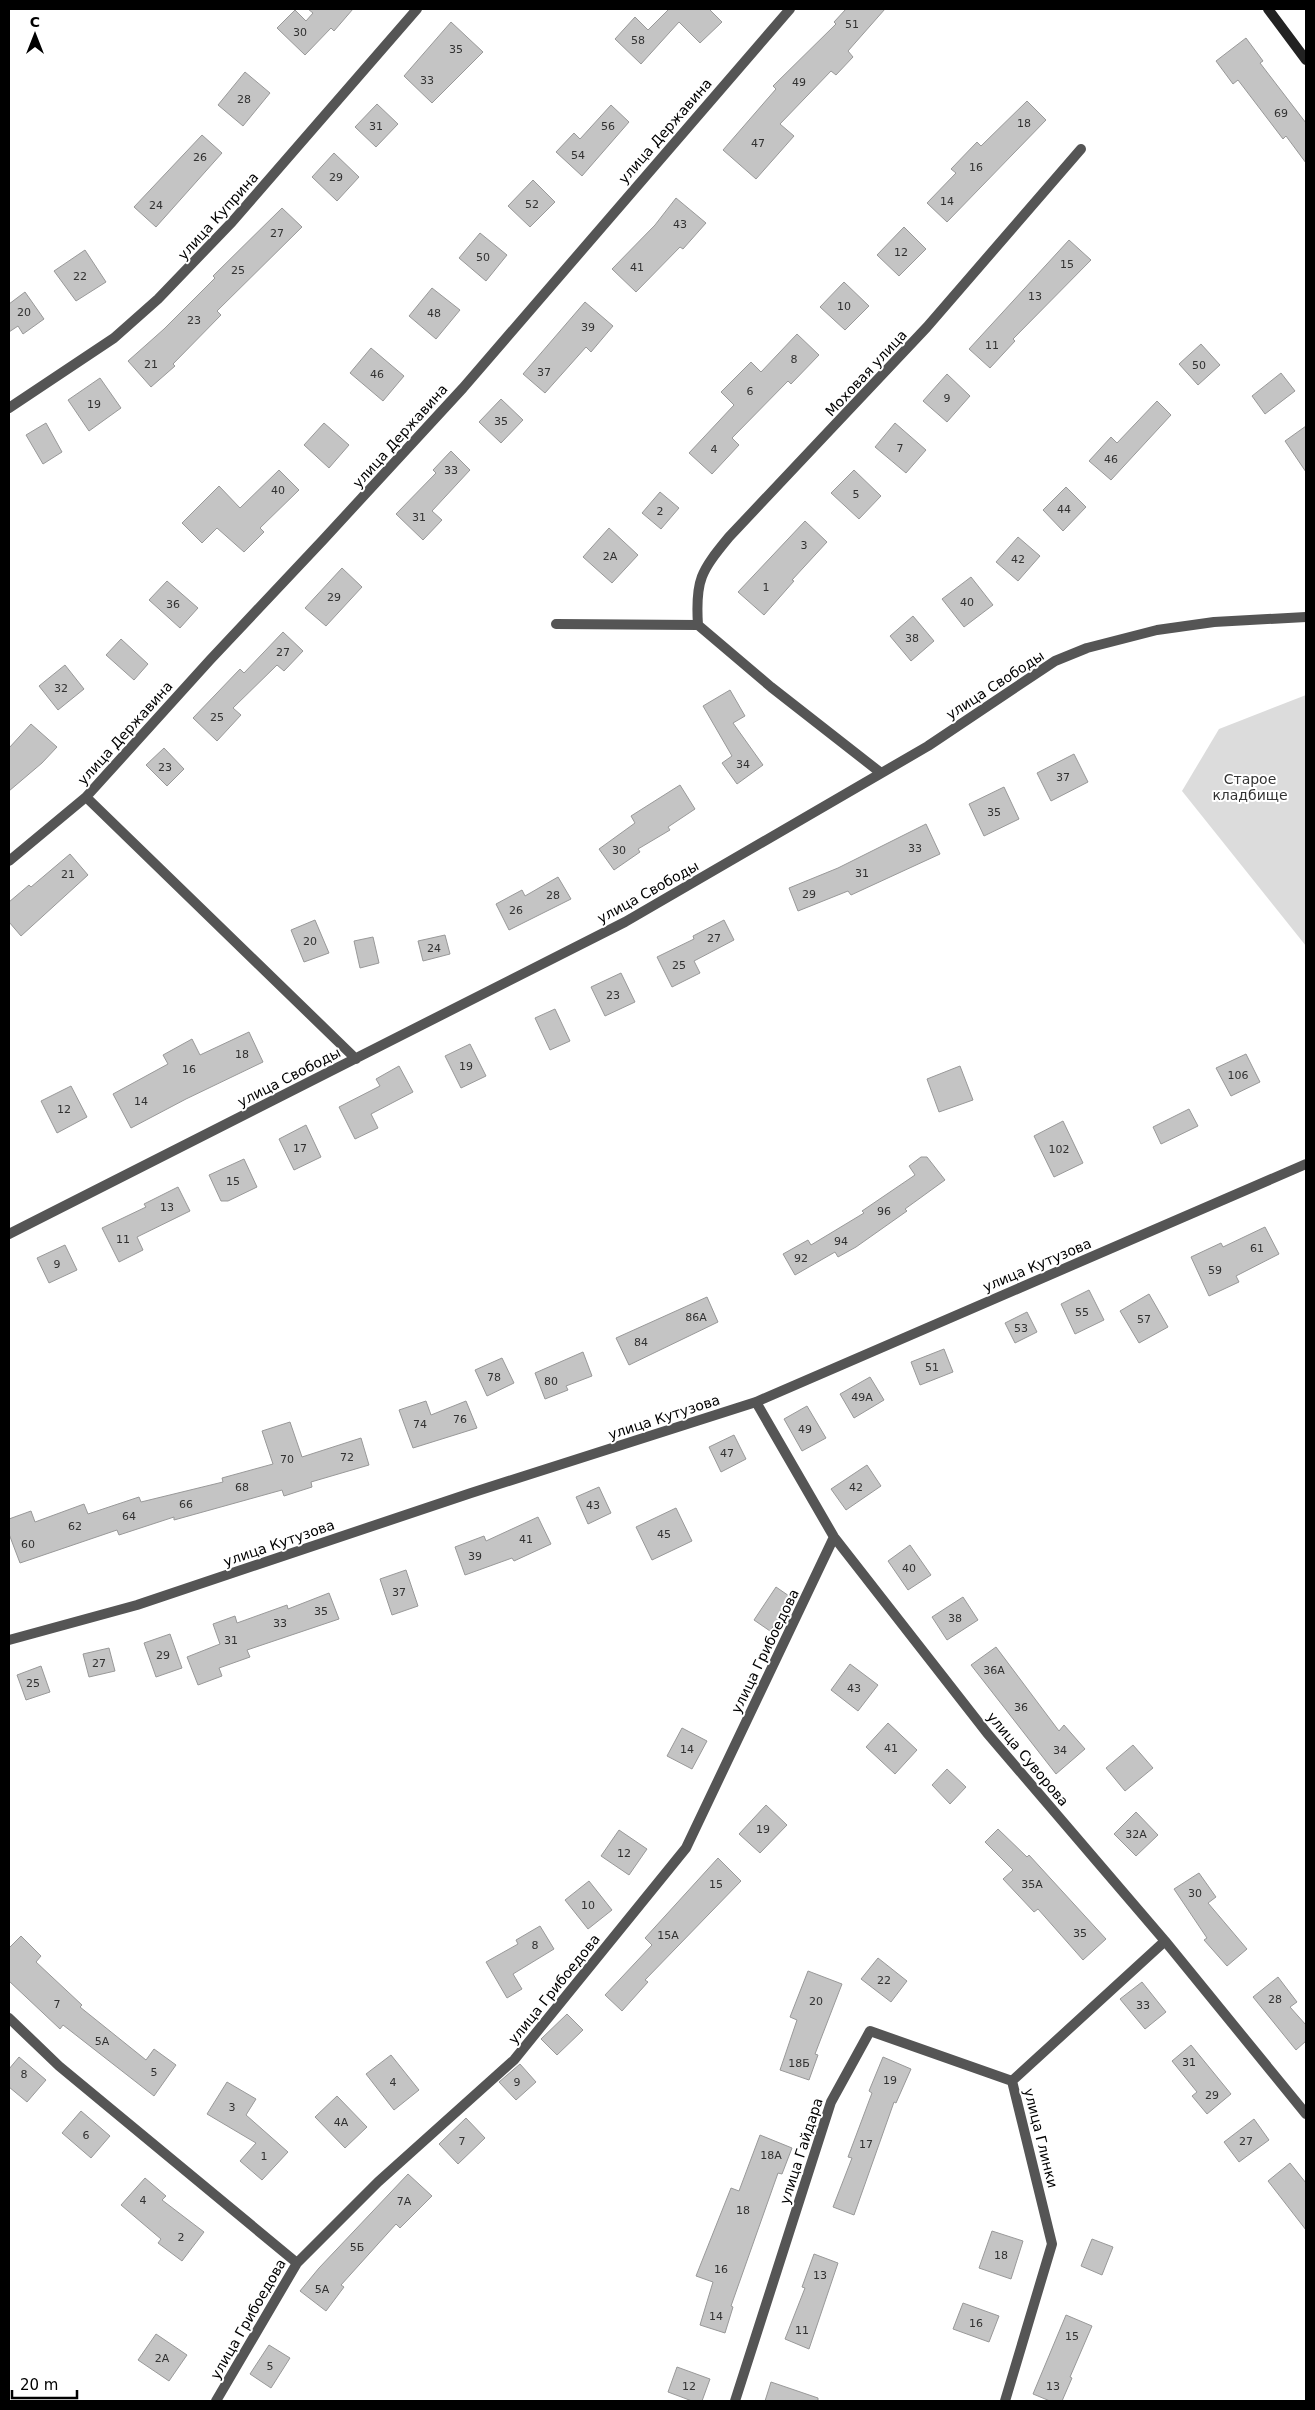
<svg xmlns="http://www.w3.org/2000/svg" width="1315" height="2410" font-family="'DejaVu Sans',sans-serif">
<rect width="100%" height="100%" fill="#fff"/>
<path fill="#dcdcdc" d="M1306,695v251l-124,-155 37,-62z"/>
<path fill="#c4c4c4" stroke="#999" d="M308,9h45l-19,22 -3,-3 -26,27 -28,-27 18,-18 11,11 7,-8z
M667,9h42l13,13 -22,21 -21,-21 -38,42 -26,-25 20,-22 13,13 20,-20z
M846,9h39l-37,42 5,6 -17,18 -5,-4 -51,53 14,12 -38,43 -33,-29 53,-61 -3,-3 63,-62 -2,-2z
M451,22l32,30 -51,51 -28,-27z
M1246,38l17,23 -3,2 46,60v40l-20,-27 -3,3 -45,-59 -5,4 -17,-23z
M245,72l25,21 -27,33 -25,-21z
M1027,101l19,19 -99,102 -20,-19 29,-30 -5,-4 26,-27 4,4z
M377,104l21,20 -22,23 -21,-20z
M611,105l18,17 -47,54 -26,-24 18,-19 6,6z
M202,135l20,18 -66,74 -22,-20z
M334,153l25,24 -22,24 -25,-24z
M533,180l22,22 -25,25 -22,-21z
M676,198l30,25 -23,26 -3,-2 -44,45 -24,-23 43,-44z
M282,208l20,19 -85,84 4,4 -48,49 2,2 -24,21 -23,-26 36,-32 51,-51 -2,-2z
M904,227l22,22 -27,27 -22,-21z
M480,233l27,22 -21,26 -27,-23z
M1069,240l22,20 -78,79 2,2 -25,27 -21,-19z
M85,250l21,32 -30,19 -22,-30z
M844,282l25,24 -24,24 -25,-23z
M432,288l28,22 -24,29 -27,-23z
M25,292l19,27 -21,15 -5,-8 -9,6v-28z
M585,302l28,24 -22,26 -5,-5 -41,46 -22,-19z
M797,334l22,21 -28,29 -3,-3 -56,57 7,7 -27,29 -23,-21 45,-48 -13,-13 30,-30 10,10z
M1201,344l19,21 -22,20 -19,-21z
M371,348l33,28 -21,25 -33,-28z
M1281,373l14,18 -30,23 -13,-18z
M947,374l23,22 -23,26 -24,-21z
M100,378l21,30 -32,23 -21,-31z
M501,399l22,21 -22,23 -22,-21z
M1157,401l14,14 -60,65 -22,-19 22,-24 6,6z
M46,423l16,29 -19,12 -17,-29z
M324,423l25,22 -20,23 -25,-23z
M895,423l31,27 -20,23 -31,-26z
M1306,426v46l-21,-31z
M451,451l19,19 -38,41 10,9 -19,20 -27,-26 40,-41 -3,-3z
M279,470l20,20 -39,38 4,4 -20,20 -27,-24 -15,15 -20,-20 37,-37 21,22z
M854,470l27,26 -22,23 -28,-26z
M1066,487l20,20 -23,24 -20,-21z
M660,492l19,16 -18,21 -19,-16z
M805,521l22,21 -35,38 2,1 -30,34 -26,-23z
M609,528l29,27 -26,28 -29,-26z
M1018,537l22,19 -22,25 -22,-19z
M342,568l20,19 -36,39 -21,-18z
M971,577l22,28 -29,22 -22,-28z
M167,581l31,27 -18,20 -31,-28z
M913,616l21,25 -23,20 -21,-25z
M283,632l20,19 -19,20 -7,-6 -44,43 8,7 -24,26 -24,-23 47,-49 4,4z
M121,639l27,25 -14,16 -28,-25z
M65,665l19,24 -26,21 -19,-24z
M730,690l15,26 -12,7 30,42 -26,19 -15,-21 10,-7 -29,-50z
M31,724l26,23 -15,16 -33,28v-43z
M164,748l20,21 -17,17 -21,-21z
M1074,754l14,28 -37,19 -14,-28z
M680,785l15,24 -27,18 2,3 -32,19 2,3 -26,18 -15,-21 36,-26 -4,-7z
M1004,787l15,32 -35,17 -15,-32z
M926,824l14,30 -89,41 -3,-4 -50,20 -9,-23 49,-20z
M70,854l18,21 -67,61 -12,-14v-20l20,-17 2,2z
M558,877l13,22 -62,31 -13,-26 26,-14 3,6z
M315,920l14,33 -25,9 -13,-32z
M724,920l10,20 -40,21 6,12 -28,14 -15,-30 37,-18 -1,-3z
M445,935l5,19 -27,7 -5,-20z
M373,937l6,26 -19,5 -6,-27z
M621,973l14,29 -30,14 -14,-29z
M555,1009l15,32 -20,9 -15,-32z
M249,1032l14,30 -77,37 -55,29 -18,-34 55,-30 -5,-9 29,-16 8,16z
M470,1044l16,32 -25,12 -16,-32z
M1246,1054l14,28 -29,14 -15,-28z
M399,1066l14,26 -42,22 7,14 -23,11 -16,-32 41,-21 -4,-7z
M960,1066l13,34 -34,12 -12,-33z
M71,1086l16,31 -30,16 -16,-32z
M1189,1109l9,17 -37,18 -8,-17z
M1063,1121l20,42 -29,14 -20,-41z
M306,1125l15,32 -27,13 -15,-31z
M921,1157h6l18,23 -40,29 2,2 -51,36 -18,10 -3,-5 -40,23 -12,-21 25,-14 3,5 53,-32 -2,-2 53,-36 -6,-9z
M244,1159l13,28 -29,14h-7l-12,-26z
M178,1187l12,24 -53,26 6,13 -24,12 -17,-34 44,-21 -2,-3z
M1265,1227l14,27 -43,22 3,6 -30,14 -18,-39 30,-14 2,4z
M65,1245l12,25 -28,13 -12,-25z
M1089,1290l15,30 -29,14 -14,-30z
M1149,1294l19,33 -29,16 -19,-32z
M707,1297l11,25 -89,43 -13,-27z
M1027,1312l10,20 -22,11 -10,-20z
M944,1349l9,23 -33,13 -9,-23z
M583,1352l9,24 -26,10 2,4 -23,9 -10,-26z
M502,1358l12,25 -27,13 -12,-26z
M870,1377l14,23 -30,18 -14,-24z
M426,1401l5,14 35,-14 11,27 -64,20 -14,-38z
M807,1406l19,32 -24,13 -18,-32z
M290,1422l12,35 59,-19 8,27 -58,17 1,5 -28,9 -2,-6 -108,30v-3l-55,18 -2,-5 -97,33 -11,-29v-15l22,-8 4,11 49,-18 4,10 51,-17 2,5 82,-20 -1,-4 51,-14 -11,-33z
M734,1435l12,24 -25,13 -12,-25z
M867,1465l14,21 -35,24 -15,-21z
M599,1487l12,26 -23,11 -12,-27z
M676,1508l16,33 -40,19 -16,-33z
M538,1517l13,27 -37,17 -2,-3 -47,17 -10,-28 29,-11 2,5z
M910,1545l21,30 -23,15 -20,-29z
M406,1570l12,36 -26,9 -12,-36z
M776,1587l16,11 -22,33 -16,-11z
M329,1593l10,26 -92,31 3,7 -31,11 3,8 -24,9 -11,-28 33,-13 -7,-20 22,-8 2,7 50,-18 1,4z
M963,1597l15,23 -31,20 -15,-23z
M170,1634l12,34 -26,9 -12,-34z
M996,1647l63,84 5,-6 21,24 -29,25 -85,-109z
M109,1648l6,23 -26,6 -6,-23z
M850,1664l28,21 -20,26 -27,-21z
M41,1666l9,26 -24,8 -9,-25z
M888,1723l29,27 -22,24 -29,-27z
M682,1728l25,13 -15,28 -25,-13z
M1133,1745l20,23 -28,23 -19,-23z
M947,1769l19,18 -16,17 -18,-19z
M766,1805l21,20 -27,28 -21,-19z
M1136,1812l22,23 -22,21 -22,-22z
M998,1829l29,28 2,-2 77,84 -23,21 -45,-51 -4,3 -31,-33 10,-9 -28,-28z
M619,1830l28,19 -18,26 -28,-19z
M718,1858l23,23 -96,99 3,2 -26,29 -17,-16 47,-50 -7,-7z
M1199,1873l17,24 -8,6 39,46 -20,17 -23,-26 3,-2 -33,-49z
M589,1881l23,29 -24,19 -23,-29z
M540,1926l14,23 -41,25 9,15 -15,9 -21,-36 32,-18 -2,-4z
M21,1936l20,20 -5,6 46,43 -2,2 66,53 8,-11 22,16 -22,31 -91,-71 -3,4 -51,-48v-33z
M878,1958l29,23 -16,21 -30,-23z
M808,1971l34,13 -27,70 3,1 -9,25 -29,-10 17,-50 -7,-3z
M1278,1977l19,25 -7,5 16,18v16l-10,9 -43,-53z
M1142,1982l24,30 -21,17 -25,-30z
M567,2014l16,16 -26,25 -16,-16z
M1191,2045l40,49 -24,20 -15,-18 5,-4 -25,-31z
M391,2055l28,35 -25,20 -28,-36z
M19,2057l27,23 -19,22 -18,-15v-18z
M883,2057l28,12 -15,34 -2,-1 -40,113 -21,-8 19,-49 -4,-1 24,-64 -3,-2z
M520,2064l16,18 -20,18 -17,-18z
M227,2082l29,17 -10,16 42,37 -26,28 -22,-19 16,-18 -49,-29z
M337,2096l30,31 -22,21 -30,-31z
M81,2111l29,25 -19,22 -29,-25z
M466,2118l19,20 -27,26 -19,-20z
M1254,2119l15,21 -30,22 -15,-20z
M760,2135l32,13 -10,26 -4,-1 -47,133 2,1 -8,26 -25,-8 13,-43 -17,-6 35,-88 8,3z
M1290,2163l16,20v47l-38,-49z
M408,2174l24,22 -32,32 -4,-4 -55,61 3,2 -18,24 -26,-20 19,-23z
M145,2178l21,18 -4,4 42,32 -22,29 -24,-18 3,-4 -40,-34z
M992,2231l31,10 -12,38 -32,-11z
M1092,2239l21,8 -11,28 -21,-9z
M814,2254l24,9 -29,86 -24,-10 20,-51 -3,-1z
M963,2303l36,13 -10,26 -36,-13z
M1066,2315l26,11 -22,51 2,1 -10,23h-12l-17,-7z
M156,2334l31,21 -18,26 -31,-21z
M269,2345l21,13 -19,30 -21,-14z
M677,2367l33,12 -8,22h-10l-24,-9z
M771,2382l47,16v3h-53z"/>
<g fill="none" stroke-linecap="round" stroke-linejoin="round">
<path stroke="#555" stroke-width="10" d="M9,408l105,-70 44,-39 74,-77 185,-213
M556,624l142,1 73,62 110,86
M698,625c-3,-45 3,-54 31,-88l198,-210 154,-178
M86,797l270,262
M9,861l77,-64 124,-137 113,-120 140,-152 327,-379
M9,1234l616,-312 303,-176 127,-85 32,-13 70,-18 57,-8 92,-5
M756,1402l78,135 153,196 178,208 141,173
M9,1640l128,-35 334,-112 285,-91 550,-238
M9,2018l50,48 238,197
M216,2401l81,-138 81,-81 136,-122 172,-212 148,-311
M735,2401l96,-299 39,-71 142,50
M1005,2401l47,-157 -40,-163 153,-140"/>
<path stroke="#222" stroke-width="10" d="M1268,9l38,51"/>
</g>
<g text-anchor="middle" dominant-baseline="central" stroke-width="4" stroke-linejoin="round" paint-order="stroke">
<g font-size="11" fill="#313131">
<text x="852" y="24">51</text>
<text x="300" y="32">30</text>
<text x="638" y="40">58</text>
<text x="456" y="49">35</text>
<text x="427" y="80">33</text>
<text x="799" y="82">49</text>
<text x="244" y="99">28</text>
<text x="1281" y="113">69</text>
<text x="1024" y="123">18</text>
<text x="376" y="126">31</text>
<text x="608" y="126">56</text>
<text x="758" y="143">47</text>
<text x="578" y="155">54</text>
<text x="200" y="157">26</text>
<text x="976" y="167">16</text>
<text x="336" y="177">29</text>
<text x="947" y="201">14</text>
<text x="532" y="204">52</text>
<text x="156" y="205">24</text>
<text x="680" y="224">43</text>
<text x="277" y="233">27</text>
<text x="901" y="252">12</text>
<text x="483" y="257">50</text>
<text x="1067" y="264">15</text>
<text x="637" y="267">41</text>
<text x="238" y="270">25</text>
<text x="80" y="276">22</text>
<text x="1035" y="296">13</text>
<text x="844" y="306">10</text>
<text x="24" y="312">20</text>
<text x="434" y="313">48</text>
<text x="194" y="320">23</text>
<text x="588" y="327">39</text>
<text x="992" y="345">11</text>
<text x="794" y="359">8</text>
<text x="151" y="364">21</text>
<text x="1199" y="365">50</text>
<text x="544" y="372">37</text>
<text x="377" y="374">46</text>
<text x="750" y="391">6</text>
<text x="947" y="398">9</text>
<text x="94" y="404">19</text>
<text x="501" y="421">35</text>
<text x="900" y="448">7</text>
<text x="714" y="449">4</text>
<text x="1111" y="459">46</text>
<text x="451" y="470">33</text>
<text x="278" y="490">40</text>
<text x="856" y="494">5</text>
<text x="1064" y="509">44</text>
<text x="660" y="511">2</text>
<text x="419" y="517">31</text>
<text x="804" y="545">3</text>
<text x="610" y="556">2А</text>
<text x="1018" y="559">42</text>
<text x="766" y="587">1</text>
<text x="334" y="597">29</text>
<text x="967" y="602">40</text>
<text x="173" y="604">36</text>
<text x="912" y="638">38</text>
<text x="283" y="652">27</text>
<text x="61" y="688">32</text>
<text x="217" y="717">25</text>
<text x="743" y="764">34</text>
<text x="165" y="767">23</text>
<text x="1063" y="777">37</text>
<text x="994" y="812">35</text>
<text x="915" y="848">33</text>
<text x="619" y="850">30</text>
<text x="862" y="873">31</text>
<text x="68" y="874">21</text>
<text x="809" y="894">29</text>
<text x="553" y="895">28</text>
<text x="516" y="910">26</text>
<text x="714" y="938">27</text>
<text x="310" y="941">20</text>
<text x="434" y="948">24</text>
<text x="679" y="965">25</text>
<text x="613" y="995">23</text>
<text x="242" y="1054">18</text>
<text x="466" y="1066">19</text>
<text x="189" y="1069">16</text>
<text x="1238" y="1075">106</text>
<text x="141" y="1101">14</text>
<text x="64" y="1109">12</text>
<text x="300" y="1148">17</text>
<text x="1059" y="1149">102</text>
<text x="233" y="1181">15</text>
<text x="167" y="1207">13</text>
<text x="884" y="1211">96</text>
<text x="123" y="1239">11</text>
<text x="841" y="1241">94</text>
<text x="1257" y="1248">61</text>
<text x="801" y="1258">92</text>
<text x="57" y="1264">9</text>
<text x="1215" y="1270">59</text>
<text x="1082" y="1312">55</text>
<text x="696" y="1317">86А</text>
<text x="1144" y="1319">57</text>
<text x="1021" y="1328">53</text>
<text x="641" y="1342">84</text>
<text x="932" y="1367">51</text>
<text x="494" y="1377">78</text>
<text x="551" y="1381">80</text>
<text x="862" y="1397">49А</text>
<text x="460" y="1419">76</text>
<text x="420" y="1424">74</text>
<text x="805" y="1429">49</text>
<text x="727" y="1453">47</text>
<text x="347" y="1457">72</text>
<text x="287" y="1459">70</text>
<text x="242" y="1487">68</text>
<text x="856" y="1487">42</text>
<text x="186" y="1504">66</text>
<text x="593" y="1505">43</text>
<text x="129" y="1516">64</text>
<text x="75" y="1526">62</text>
<text x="664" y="1534">45</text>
<text x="526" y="1539">41</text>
<text x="28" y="1544">60</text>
<text x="475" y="1556">39</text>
<text x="909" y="1568">40</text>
<text x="399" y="1592">37</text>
<text x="321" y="1611">35</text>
<text x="955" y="1618">38</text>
<text x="280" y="1623">33</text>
<text x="231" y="1640">31</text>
<text x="163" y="1655">29</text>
<text x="99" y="1663">27</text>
<text x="994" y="1670">36А</text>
<text x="33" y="1683">25</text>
<text x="854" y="1688">43</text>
<text x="1021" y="1707">36</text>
<text x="891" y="1748">41</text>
<text x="687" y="1749">14</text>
<text x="1060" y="1750">34</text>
<text x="763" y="1829">19</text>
<text x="1136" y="1834">32А</text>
<text x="624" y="1853">12</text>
<text x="716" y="1884">15</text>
<text x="1032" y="1884">35А</text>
<text x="1195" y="1893">30</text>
<text x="588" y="1905">10</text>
<text x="1080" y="1933">35</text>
<text x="668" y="1935">15А</text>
<text x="535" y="1945">8</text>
<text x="884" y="1980">22</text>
<text x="1275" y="1999">28</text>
<text x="816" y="2001">20</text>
<text x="57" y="2004">7</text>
<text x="1143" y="2005">33</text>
<text x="102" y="2041">5А</text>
<text x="1189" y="2062">31</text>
<text x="799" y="2063">18Б</text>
<text x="154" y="2072">5</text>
<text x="24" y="2074">8</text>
<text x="890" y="2080">19</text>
<text x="393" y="2082">4</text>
<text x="517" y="2082">9</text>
<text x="1212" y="2095">29</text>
<text x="232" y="2107">3</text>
<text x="341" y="2122">4А</text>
<text x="86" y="2135">6</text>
<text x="462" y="2141">7</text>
<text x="1246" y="2141">27</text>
<text x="866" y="2144">17</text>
<text x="771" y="2155">18А</text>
<text x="264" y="2156">1</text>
<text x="143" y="2200">4</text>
<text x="404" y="2201">7А</text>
<text x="743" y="2210">18</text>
<text x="181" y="2237">2</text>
<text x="357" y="2247">5Б</text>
<text x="1001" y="2255">18</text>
<text x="721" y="2269">16</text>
<text x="820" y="2275">13</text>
<text x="322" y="2289">5А</text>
<text x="716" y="2316">14</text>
<text x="976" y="2323">16</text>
<text x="802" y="2330">11</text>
<text x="1072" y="2336">15</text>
<text x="162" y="2358">2А</text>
<text x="270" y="2366">5</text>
<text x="689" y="2386">12</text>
<text x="1053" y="2386">13</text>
</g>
<g font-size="14" fill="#000" stroke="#fff">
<text transform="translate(665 131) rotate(-49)">улица Державина</text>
<text transform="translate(218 216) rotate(-48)">улица Куприна</text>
<text transform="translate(866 373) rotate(-47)">Моховая улица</text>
<text transform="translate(400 436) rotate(-48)">улица Державина</text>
<text transform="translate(995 685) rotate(-33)">улица Свободы</text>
<text transform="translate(125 733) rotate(-48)">улица Державина</text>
<text transform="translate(648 892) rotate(-29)">улица Свободы</text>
<text transform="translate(289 1077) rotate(-27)">улица Свободы</text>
<text transform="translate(1037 1265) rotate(-23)">улица Кутузова</text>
<text transform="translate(664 1417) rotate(-18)">улица Кутузова</text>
<text transform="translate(279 1543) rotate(-19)">улица Кутузова</text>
<text transform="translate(765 1651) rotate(-64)">улица Грибоедова</text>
<text transform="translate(1028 1759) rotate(50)">улица Суворова</text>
<text transform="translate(554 1989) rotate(-51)">улица Грибоедова</text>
<text transform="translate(1041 2138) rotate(76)">улица Глинки</text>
<text transform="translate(801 2151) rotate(-72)">улица Гайдара</text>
<text transform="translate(248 2319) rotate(-60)">улица Грибоедова</text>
</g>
<g font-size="14" fill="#333" stroke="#fff">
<text x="1250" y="779">Старое<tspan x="1250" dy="16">кладбище</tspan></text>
</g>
</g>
<rect width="1315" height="2410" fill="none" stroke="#000000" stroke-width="20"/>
<g transform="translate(35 35)" stroke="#ffffff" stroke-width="4" paint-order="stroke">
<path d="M0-4L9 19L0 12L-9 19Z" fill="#000000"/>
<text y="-8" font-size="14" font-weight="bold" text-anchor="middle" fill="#000000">С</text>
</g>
<path d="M12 2390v8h65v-8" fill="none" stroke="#000000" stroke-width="2.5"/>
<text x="20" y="2390" font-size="15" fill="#000000" stroke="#ffffff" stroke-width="4" paint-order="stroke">20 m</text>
</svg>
